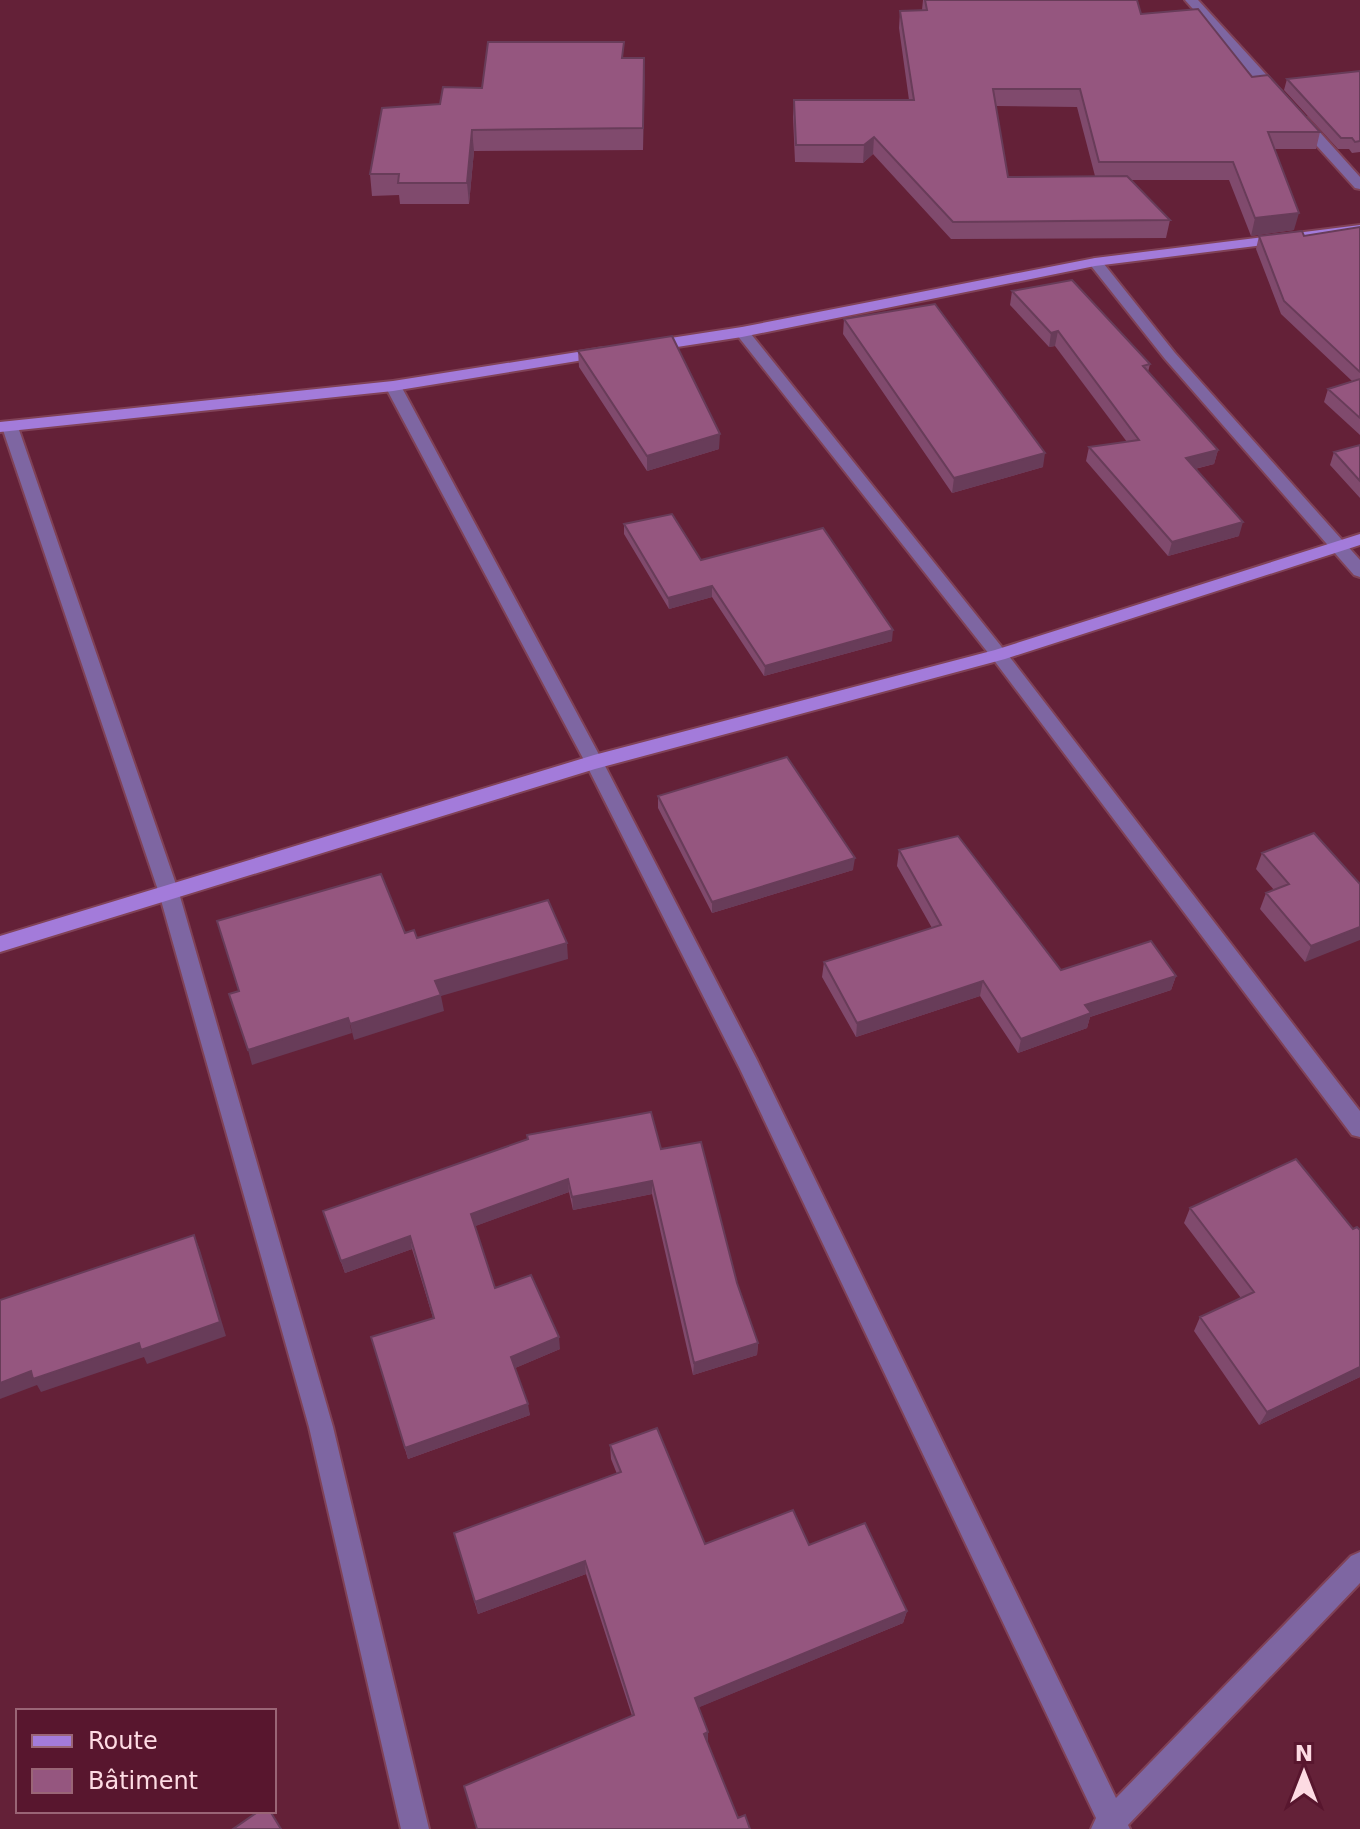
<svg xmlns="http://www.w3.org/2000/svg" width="1360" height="1829" font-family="'DejaVu Sans',sans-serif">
<rect width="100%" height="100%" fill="#642138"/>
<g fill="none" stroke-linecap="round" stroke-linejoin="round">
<g stroke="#804257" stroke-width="4">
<path id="street" d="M1185,0h13l84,92v6h-10z
M1297,118h10l53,59v12l-5,-1 -58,-64z
M1095,258l5,1 75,94 185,207v17l-6,-2 -189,-216 -77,-97z
M742,327l5,2 258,322 355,460v26l-8,-2 -359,-476 -256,-324 -3,-3z
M393,381l8,5 202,376 154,298 359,738 235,-242 9,-4v31l-232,242 2,4h-39l5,-11 -357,-751 -154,-305 -200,-376z
M10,422l8,5 161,466 154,534 96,402h-28l-92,-402 -150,-534 -157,-466z"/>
</g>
<g stroke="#804257" stroke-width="4">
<path id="secondary" d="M1360,225v8l-265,33 -353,71 -91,14 -8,-5 8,-5 91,-14 353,-69z
M603,348l8,5 -3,3 -215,35 -393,41v-10l393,-41z
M1360,534v11l-355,114 -410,110 -595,183v-16l594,-181 401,-105z"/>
</g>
<use href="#street" fill="#7e66a2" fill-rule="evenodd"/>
<use href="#secondary" fill="#a37bda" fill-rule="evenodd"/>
</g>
<path fill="#804a6d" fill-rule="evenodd" d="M923,0h214l4,14 111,63 68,55 -4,17h-41l19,81 -43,6 -22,-56h-99l40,40 -4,18 -215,1 -78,-85 -10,9 -68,-1 -2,-45 1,-17h115l-10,-72 1,-17 22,-1zM996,106l81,1 18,69 -87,1z
M624,58h20l-1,92 -169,1 -5,53h-69l-1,-9 -27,1 -2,-22 112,-86z
M1360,71v81l-8,1 -3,-4h-11l-54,-59 3,-11z
M1360,227v208l-36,-33 4,-13 24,-8 -71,-67 -25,-65 3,-13h45z
M1012,291l138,73 -2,8 70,78 -4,14 -19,5 44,67 -71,20 -82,-95 3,-14 38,-5 -72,-96 -6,1 -39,-42z
M844,319l199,148 -91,26 -109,-159z
M578,351l141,98 -72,22 -68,-104z
M1360,445v53l-30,-33 4,-13z
M624,524l77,36 191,81 -128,35 -52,-79 -43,12 -45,-75z
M658,796l195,74 -141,43 -54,-105z
M899,850l162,120 115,6 -5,14 -81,27 -3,11 -69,25 -38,-57 -124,41 -34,-60 2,-15 108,-34 -35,-62z
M1262,853l98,31 -55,78 -45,-53 6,-16 8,-3 -18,-21z
M661,1149l76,134 21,60 -1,12 -64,20 -41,-181 -79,16 -4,-18 -94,34 20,62 65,61 -45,19 15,47 -122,44 -37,-122 62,-19 -21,-69 -67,24 -22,-62z
M1190,1208l170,22v147l-101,48 -65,-94 6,-14 41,-19 -57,-75z
M657,1428l48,116 88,-34 16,35 56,-22 42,88 -4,12 -204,84 9,25 -1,11 31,75 7,-3 5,14h-273l-13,-43 168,-70 -46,-142 -108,40 -24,-81 163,-59 -6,-15 -1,-14z"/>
<path fill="#683c59" d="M644,58l1,21 -2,71v-22z
M472,130l2,21 -5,53 -2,-21z
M874,137l-1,17 -10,9 1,-18z
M1299,213l-5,17 -43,6 4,-18z
M1058,331l-3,15 -6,1 2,-14z
M720,434l-1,15 -72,22v-15z
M1218,450l-4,14 -32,8 4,-14z
M1045,453l-2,14 -91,26 2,-15z
M1243,522l-4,14 -71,20 4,-14z
M712,586v11l-43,12 -1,-11z
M893,630l-1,11 -128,35 1,-10z
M855,858l-2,12 -141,43v-11z
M1360,927v13l-55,22 6,-16z
M567,943l1,16 -127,37 3,15 -90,29 -4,-16 85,-43z
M1176,976l-5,14 -81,27 -3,11 -69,25 3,-14 64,-34z
M983,981l-3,15 -124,41 1,-14z
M348,1018l4,15 -100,32 -4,-15z
M568,1179l1,13 -96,35 -2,-13z
M652,1181v13l-79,16 -1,-13z
M194,1235l6,15 26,86 -79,28 -3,-7 -103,35 -4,-7 -37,14v-16z
M410,1236l2,13 -67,24 -4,-12z
M559,1337l1,12 -47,20 -2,-12z
M758,1343l-1,12 -64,20 1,-12z
M1360,1367v10l-101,48 8,-13z
M528,1404l2,11 -122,44 -3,-11z
M585,1561l1,13 -108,40 -3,-12z
M907,1611l-4,12 -208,86v-11z
M708,1732v10l-5,2 1,-10z"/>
<path fill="#95567f" stroke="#683c59" stroke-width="2" d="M925,0h212l4,14 57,-5 54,68 16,-2 52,57h-52l31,81 -44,5 -22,-56h-134l-19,-73h-87l15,88 119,-1 43,44 -217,2 -79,-85 -10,8h-68l-2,-45h120l-14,-89 27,-1z
M488,42h136l-2,16h22l-1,70 -171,2 -5,53h-69l1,-9h-29l12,-66 58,-4 3,-17 39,1z
M1360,71v70l-5,1 -3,-4h-11l-54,-59z
M1360,227v145l-76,-71 -25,-65 43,-5 2,5z
M1072,280l78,84 -7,2 75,84 -32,8 57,64 -71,20 -83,-95 50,-7 -81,-109 -7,2 -39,-42z
M935,304l110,149 -91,25 -110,-159z
M672,336l48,98 -73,22 -69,-105z
M1360,379v39l-32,-29z
M1360,445v36l-26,-29z
M672,514l29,46 122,-32 70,102 -128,36 -53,-80 -44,12 -44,-74z
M787,757l68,101 -143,44 -54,-106z
M1314,833l46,51v43l-49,19 -45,-53 23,-9 -27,-31z
M958,836l103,134 90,-29 25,35 -91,29 6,8 -70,26 -38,-58 -126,42 -33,-61 117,-37 -42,-75z
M381,874l24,59 9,-3 3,8 131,-38 19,43 -132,38 6,14 -91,29 -2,-6 -100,32 -19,-56 10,-3 -22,-70z
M651,1112l10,37 40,-7 36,141 21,60 -64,20 -42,-182 -80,16 -4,-18 -97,35 24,74 36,-13 28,62 -48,20 17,47 -123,44 -34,-111 63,-19 -24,-82 -69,25 -18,-50 205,-72 -1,-4z
M1296,1159l57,70 4,-2 3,3v137l-93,45 -67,-95 54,-25 -64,-84z
M194,1235l26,87 -79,28 -2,-7 -106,36 -2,-8 -31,12v-83z
M657,1428l48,116 88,-34 16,35 56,-22 42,88 -212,87 13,34 -4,2 34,84 7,-3 5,14h-273l-13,-43 170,-71 -49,-154 -110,41 -21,-69 167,-61 -11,-27z
M259,1811h11l11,18h-48z"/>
<rect x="16" y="1709" width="260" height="104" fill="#58162e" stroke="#9a6576" stroke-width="2"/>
<rect x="32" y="1735" width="40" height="12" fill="#a37bda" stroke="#9a6576" stroke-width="2"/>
<text x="88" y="1749" font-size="24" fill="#fddbe3">Route</text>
<rect x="32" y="1769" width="40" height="24" fill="#95567f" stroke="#9a6576" stroke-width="2"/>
<text x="88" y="1789" font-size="24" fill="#fddbe3">Bâtiment</text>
<g transform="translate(1304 1773)" stroke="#58162e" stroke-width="6" paint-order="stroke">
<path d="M0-6L14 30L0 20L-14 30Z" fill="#fddbe3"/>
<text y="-12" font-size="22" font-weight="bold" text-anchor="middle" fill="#fddbe3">N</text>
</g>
</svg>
